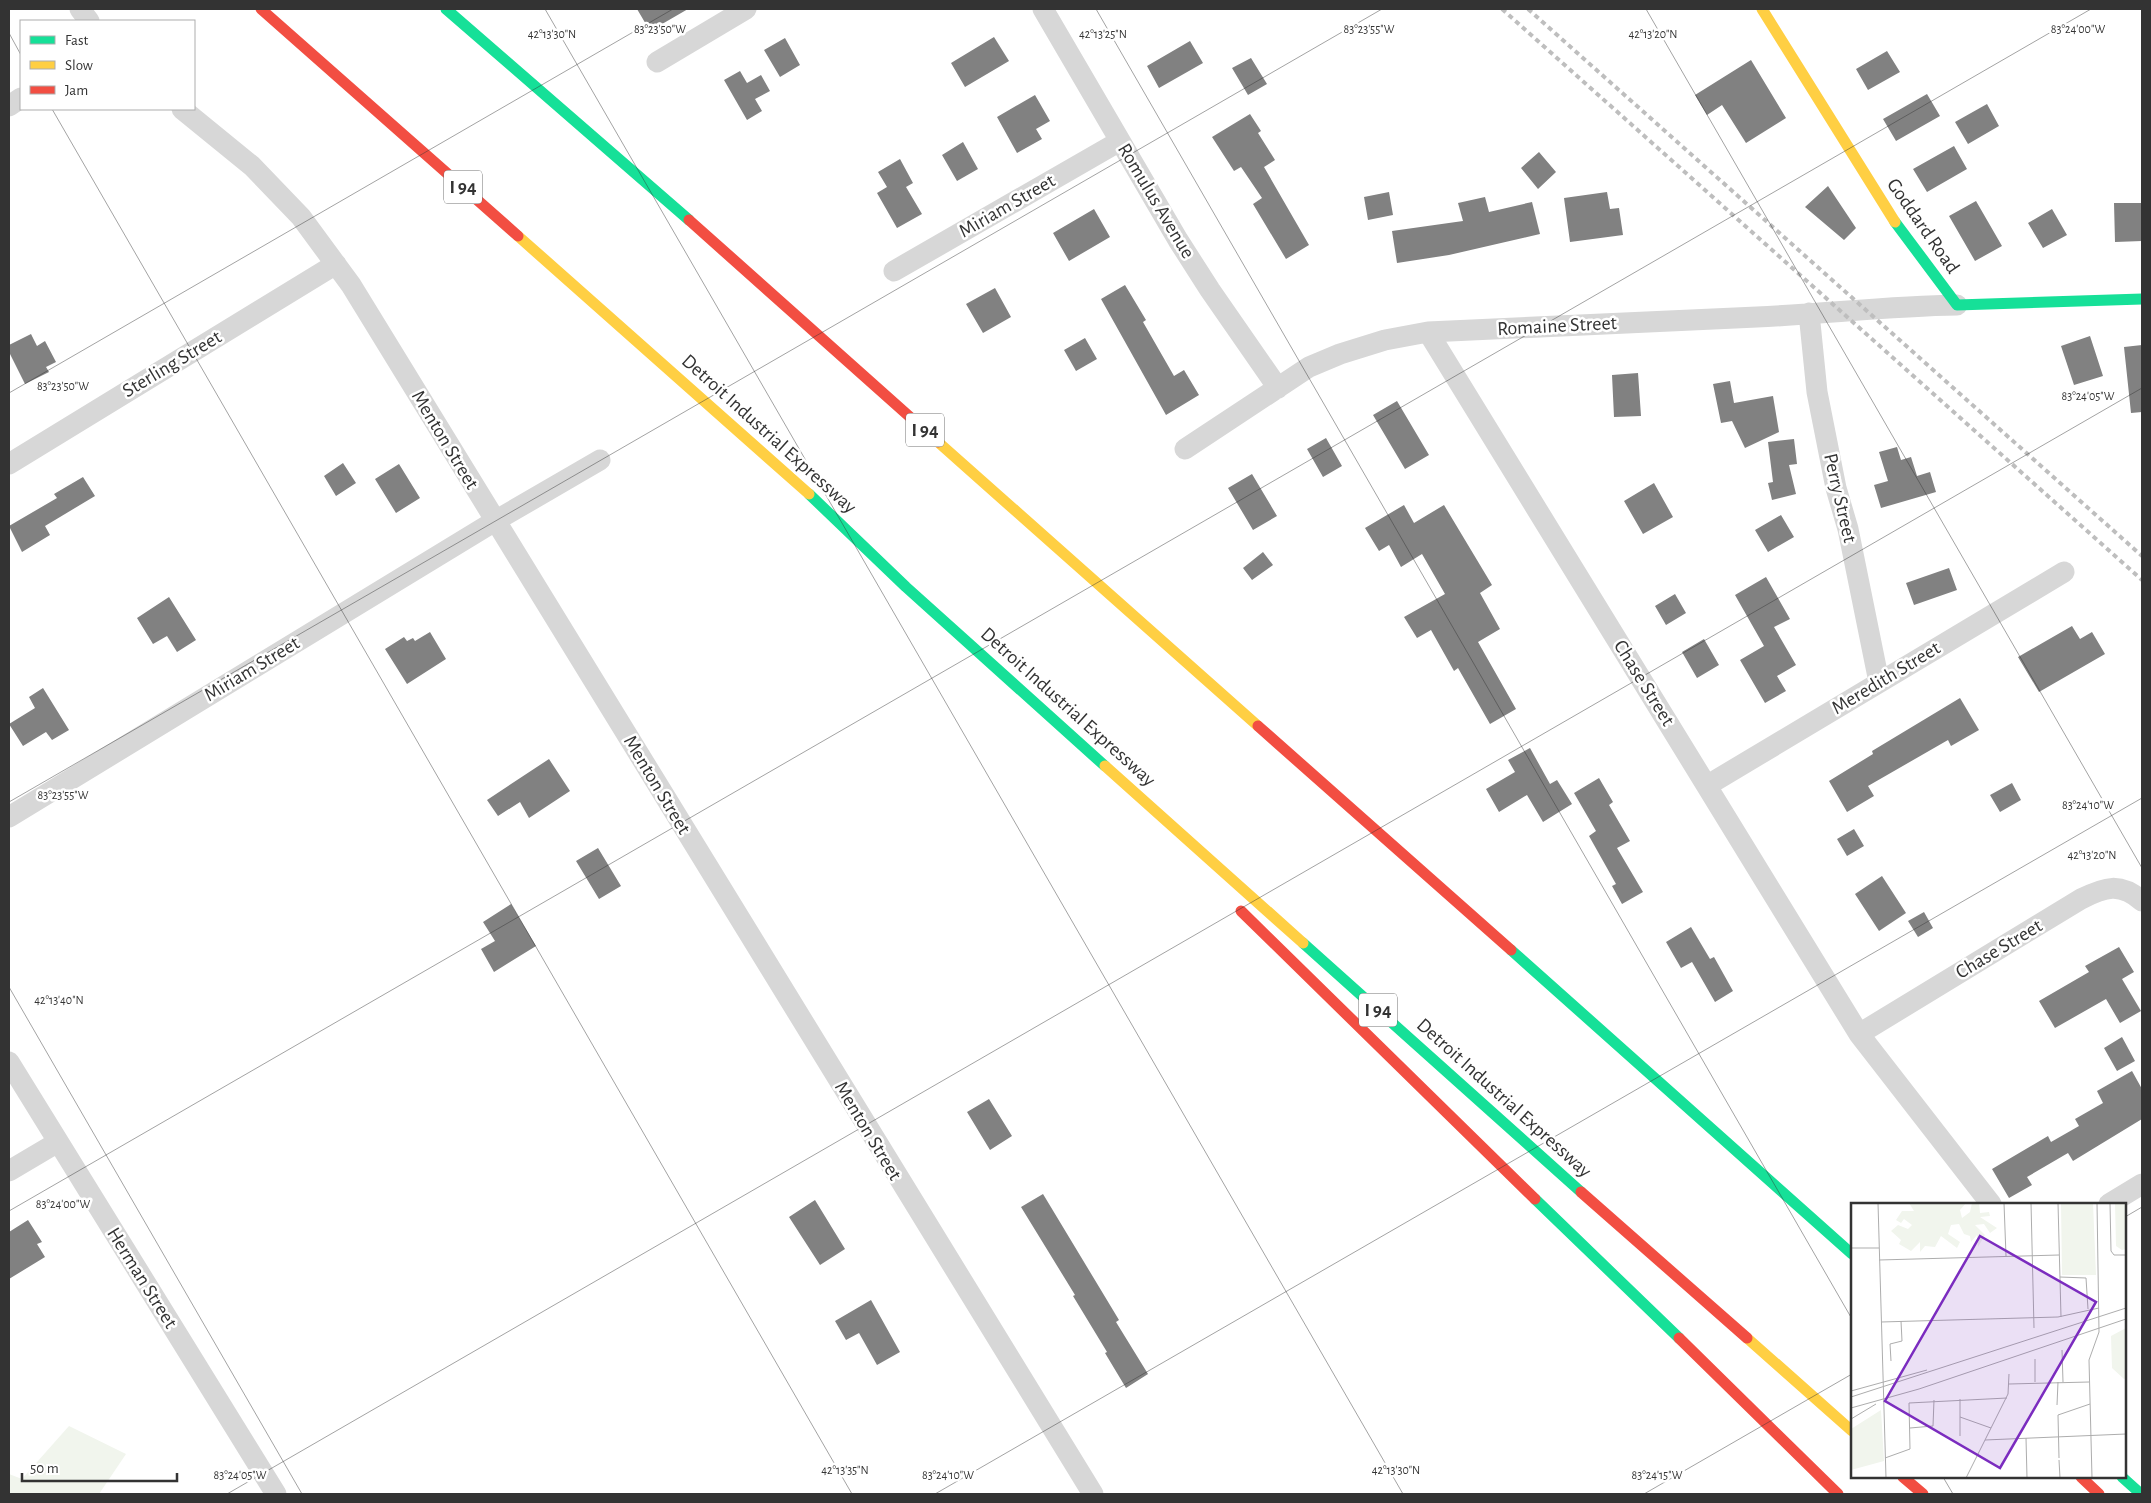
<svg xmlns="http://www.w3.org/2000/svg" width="2151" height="1503" font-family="'Alegreya Sans',sans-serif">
<rect width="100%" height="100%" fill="#fff"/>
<path fill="#f1f5ed" d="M69,1426l57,28 -27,40h-90v-20l13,5z"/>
<path fill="#818181" d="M637,9h51l-38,22z
M994,37l15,24 -44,26 -14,-24z
M785,38l15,27 -20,12 -16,-27z
M1190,41l13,22 -44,25 -12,-22z
M1887,51l13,21 -32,18 -12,-21z
M1251,58l16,26 -19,11 -16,-27z
M1751,60l35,58 -40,25 -24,-38 -15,10 -12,-20z
M740,71l7,12 14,-8 9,16 -15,8 7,12 -15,9 -23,-40z
M1927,94l13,22 -44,25 -13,-22z
M1035,95l15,26 -14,8 6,10 -25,14 -20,-36z
M1987,104l12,22 -31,18 -13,-22z
M1250,114l11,17 -3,2 17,27 -11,7 45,78 -23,14 -33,-55 9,-6 -21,-31 -7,4 -22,-34z
M963,142l15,27 -21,12 -15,-26z
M1954,146l13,23 -40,23 -14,-23z
M1539,152l17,20 -18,17 -17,-21z
M900,159l13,24 -7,4 16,27 -25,14 -20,-35 10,-6 -9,-15z
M1828,186l28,42 -12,12 -39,-33z
M1389,192l4,23 -25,5 -4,-23z
M1607,192l3,17 9,-1 4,27 -53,7 -6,-44z
M1485,197l4,15 43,-10 8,32 -91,21 -52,8 -5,-32 71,-10 -5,-18z
M1976,201l26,45 -27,15 -26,-45z
M2114,203h28v38l-27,1z
M1094,209l16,28 -41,24 -16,-28z
M2052,209l15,26 -24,13 -15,-25z
M1125,285l21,35 -3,2 31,54 10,-6 15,25 -33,20 -65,-116z
M995,288l16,29 -28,16 -17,-29z
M31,334l6,12 8,-5 11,21 -10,5 3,5 -24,12 -16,-32v-7z
M2090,336l13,40 -29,9 -13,-39z
M1085,338l12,21 -21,12 -12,-21z
M2142,345v67l-11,1 -7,-66z
M1638,373l3,43 -27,1 -2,-42z
M1730,381l4,22 39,-7 6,36 -34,16 -13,-27 -11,2 -8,-39z
M1397,401l32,54 -24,14 -32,-54z
M1326,438l16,28 -19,11 -16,-28z
M1794,439l3,25 -8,1 7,29 -24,6 -4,-17 5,-1 -5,-40z
M1897,447l4,13 10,-3 6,19 13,-4 6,20 -55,16 -7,-23 14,-4 -9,-29z
M343,463l13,20 -20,13 -12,-20z
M399,464l21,34 -24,15 -21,-34z
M1252,474l25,42 -24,14 -25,-42z
M83,477l12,19 -50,30 5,9 -28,17 -13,-26 48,-28 -3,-4z
M1654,483l19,34 -30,17 -19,-33z
M1404,505l10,18 30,-18 48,80 -12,8 20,36 -22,13 38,67 -26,15 -32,-56 -4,3 -23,-41 -14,8 -13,-21 41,-23 -23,-40 -21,13 -12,-22 -10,6 -14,-23z
M1781,515l13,22 -26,15 -13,-22z
M1263,552l10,13 -21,15 -9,-12z
M1949,568l8,22 -43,15 -8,-22z
M1766,577l24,42 -16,8 22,38 -19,11 9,15 -21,12 -25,-43 24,-14 -29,-51z
M1675,594l11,19 -20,12 -11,-19z
M169,597l27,43 -19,12 -10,-16 -14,8 -16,-26z
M2072,626l8,13 12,-7 13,22 -66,38 -21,-35z
M430,632l16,27 -39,25 -22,-35 19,-12 3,4 6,-3 2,3z
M1704,639l15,26 -22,13 -15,-26z
M43,688l26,42 -17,10 -6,-8 -23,14 -14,-22 26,-16 -6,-11z
M1960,698l19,32 -28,16 -3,-6 -80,46 6,10 -27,16 -18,-31 44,-27 -1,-3z
M1530,748l20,36 7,-4 15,24 -29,18 -16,-27 -28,17 -13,-23 29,-17 -7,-12z
M549,759l21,32 -41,27 -9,-16 -22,14 -11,-16z
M1599,778l14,24 -4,3 21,36 -13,7 26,44 -21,12 -10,-18 4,-2 -27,-48 7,-5 -22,-38z
M2012,783l9,17 -21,12 -10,-17z
M1854,829l10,17 -17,10 -10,-17z
M598,848l23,38 -22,13 -23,-38z
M1882,876l24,37 -27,18 -24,-37z
M511,904l25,42 -42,26 -13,-23 14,-8 -12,-19z
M1924,912l9,16 -15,9 -10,-16z
M1691,927l19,32 4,-2 19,34 -18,11 -23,-40 -11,6 -15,-26z
M2119,947l15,25 -12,7 19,32 -21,12 -14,-24 -51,29 -16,-27 50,-29 -4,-6z
M2122,1037l13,24 -18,10 -13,-23z
M2132,1071l10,18v30l-69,42 -5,-8 -41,24 5,8 -23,13 -17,-29 56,-33 3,6 28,-16 -4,-7 28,-16 -6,-12z
M989,1099l23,37 -22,14 -23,-38z
M1043,1194l76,126 -3,2 32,52 -22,14 -21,-35 2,-1 -34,-56 2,-1 -54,-88z
M815,1200l30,49 -25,16 -31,-48z
M28,1220l14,22 -5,2 8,13 -36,22v-47z
M871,1300l29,52 -23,13 -18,-32 -13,7 -11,-19z"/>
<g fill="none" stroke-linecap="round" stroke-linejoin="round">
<path stroke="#d7d7d7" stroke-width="21" d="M80,9l9,12
M1043,9l135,231 32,50 68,98
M657,62l89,-53
M9,106l12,-8
M182,109l70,57 49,51 50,68 742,1209
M894,271l226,-130
M1809,313l8,79 19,96 12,41 31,153
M1428,332l431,702 132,170
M1185,449l124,-82 31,-13 45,-14 43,-8c110,-5 220,-9 329,-15 67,-3 133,-11 200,-12
M9,464l327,-200
M1708,785l356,-213
M9,817l486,-296 105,-61
M1859,1034l222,-135c24,-12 39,-17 61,2
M9,1062l267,432
M9,1171l49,-29
M2109,1204l33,-20"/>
<path stroke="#16e098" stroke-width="11" d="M446,9l243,211
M1895,222l62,83 185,-6
M809,494l97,93 199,179
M1303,943l278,249
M1511,950l341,304
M1535,1199l144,139
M2122,1477l19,17"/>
<path stroke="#ffcf43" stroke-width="11" d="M1762,9l133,213
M518,236l291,258
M938,442l320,284
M1105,766l198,177
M1747,1338l105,93"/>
<path stroke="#f24e42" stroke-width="11" d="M261,9l257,227
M689,220l249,222
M1258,726l253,224
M1241,911l294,288
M1581,1192l166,146
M1679,1338l159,156
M1903,1477l20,17
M2081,1477l18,17"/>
<path stroke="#bebebe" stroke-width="4" stroke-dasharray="5 4" stroke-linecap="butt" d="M1502,9l640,571
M1528,9l614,547"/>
</g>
<path fill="none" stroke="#333" stroke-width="1" stroke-opacity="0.45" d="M545,9l858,1485M1096,9l756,1310M1646,9l496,859M9,33l12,22M52,109l800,1385M9,393l664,-384M9,802l1373,-793M9,987l293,507M9,1211l2082,-1202M2125,1217l17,-10M1943,1477l10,17M227,1494l1915,-1106M935,1494l1207,-696M1644,1494l208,-120"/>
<g text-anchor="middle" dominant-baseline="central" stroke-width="5" stroke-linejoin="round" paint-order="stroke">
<g fill="#fff" stroke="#707070" stroke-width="1">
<rect x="444" y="170.5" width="38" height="33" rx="4"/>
<rect x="906" y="413.5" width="38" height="33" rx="4"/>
<rect x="1359" y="993.5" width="38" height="33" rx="4"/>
</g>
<g font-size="19" font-weight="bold" fill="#333">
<text x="463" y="187">I 94</text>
<text x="925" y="430">I 94</text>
<text x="1378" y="1010">I 94</text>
</g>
<g font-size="20" fill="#333" stroke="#fff">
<text transform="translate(1156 201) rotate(59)">Romulus Avenue</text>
<text transform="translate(1007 206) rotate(-30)">Miriam Street</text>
<text transform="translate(1923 226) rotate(55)">Goddard Road</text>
<text transform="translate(1557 326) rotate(-3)">Romaine Street</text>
<text transform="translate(172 364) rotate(-31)">Sterling Street</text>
<text transform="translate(769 434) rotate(42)">Detroit Industrial Expressway</text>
<text transform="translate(445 440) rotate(59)">Menton Street</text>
<text transform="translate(1840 498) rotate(77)">Perry Street</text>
<text transform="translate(252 669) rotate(-31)">Miriam Street</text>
<text transform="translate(1886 678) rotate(-31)">Meredith Street</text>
<text transform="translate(1644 683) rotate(58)">Chase Street</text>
<text transform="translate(1068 707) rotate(42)">Detroit Industrial Expressway</text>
<text transform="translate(657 785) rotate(59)">Menton Street</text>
<text transform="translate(1999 949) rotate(-31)">Chase Street</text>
<text transform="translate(1504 1098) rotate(42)">Detroit Industrial Expressway</text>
<text transform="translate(868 1131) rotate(59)">Menton Street</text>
<text transform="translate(142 1278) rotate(58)">Herman Street</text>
</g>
</g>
<g transform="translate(1851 1203)">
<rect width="275" height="275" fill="#fff"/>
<path d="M58,0h57l-6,7 2,8 8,-6 2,-9h7l1,10 9,-1 1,4 -10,1 17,11 -7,5 -6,-9 -9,1 10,10 -7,12 -1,-12 -6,7 -1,-6 -6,-2 -5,-10 -8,1 -3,9 12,8 -3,6 -16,-12 -6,11 -10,-1 -5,6v-10l-9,9 -12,-7 2,-4 -10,-9 7,-6 10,4 4,-4 -8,-6 -3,4 -5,-3 6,-9h12zM210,0h32l3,72h-34zM264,0h11v46l-4,1 -6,-4zM275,125v50l-2,1 -12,-11 -1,-32zM30,207l3,51 -33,9v-41z" fill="#f1f5ed"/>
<path fill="none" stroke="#adadad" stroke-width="1" d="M27,0l8,275M153,0l2,53M180,0l3,125M207,0l3,114M259,0l1,48 3,4h12M0,45h28M28,57l180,-5M209,74l26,1 2,31M30,119l177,-5 41,-9M211,147l1,32M40,158l-1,-17 12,-3 -1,-20M184,179v-23M158,181l80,-2M0,188l76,-21M0,194l275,-89M109,196v37M206,202l1,-23M0,205l68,-19 207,-70M109,214l31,11M0,216l25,-15M59,225l23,-2 1,-26M175,235l1,40M134,237l23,-46 1,-20M34,255l25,-9 -1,-46 98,-5M208,255l-1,-43 32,-11M208,257l1,18M115,275l19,-38 141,-6M241,275l-3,-118 10,-28 -2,-129"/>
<path fill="#7b2cbf" fill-opacity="0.15" stroke="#7b2cbf" stroke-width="2.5" d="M129,33l116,66 -96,166 -115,-67z"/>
<rect width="275" height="275" fill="none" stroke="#333" stroke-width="2.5"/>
</g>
<g font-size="12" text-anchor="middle" fill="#333" stroke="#fff" stroke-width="5" stroke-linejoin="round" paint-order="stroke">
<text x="660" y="33">83°23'50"W</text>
<text x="1369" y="33">83°23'55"W</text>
<text x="2078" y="33">83°24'00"W</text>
<text x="552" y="38">42°13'30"N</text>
<text x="1103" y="38">42°13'25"N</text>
<text x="1653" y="38">42°13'20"N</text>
<text x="63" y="390">83°23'50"W</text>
<text x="2088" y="400">83°24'05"W</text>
<text x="63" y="799">83°23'55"W</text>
<text x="2088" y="809">83°24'10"W</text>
<text x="2092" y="859">42°13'20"N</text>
<text x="59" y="1004">42°13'40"N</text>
<text x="63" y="1208">83°24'00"W</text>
<text x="845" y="1474">42°13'35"N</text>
<text x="1396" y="1474">42°13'30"N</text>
<text x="240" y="1479">83°24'05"W</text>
<text x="948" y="1479">83°24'10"W</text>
<text x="1657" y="1479">83°24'15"W</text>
</g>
<rect width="2151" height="1503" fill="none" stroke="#333333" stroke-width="20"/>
<rect x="20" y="20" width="175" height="90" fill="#ffffff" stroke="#adadad"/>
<rect x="30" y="36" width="25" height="8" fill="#16e098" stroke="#adadad"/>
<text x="65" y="45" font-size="15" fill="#333333">Fast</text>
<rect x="30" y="61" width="25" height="8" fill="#ffcf43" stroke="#adadad"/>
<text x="65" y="70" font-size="15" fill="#333333">Slow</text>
<rect x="30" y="86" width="25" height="8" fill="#f24e42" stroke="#adadad"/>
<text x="65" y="95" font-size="15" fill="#333333">Jam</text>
<path d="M22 1473v8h155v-8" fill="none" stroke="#333333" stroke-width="2.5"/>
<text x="30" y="1473" font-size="15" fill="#333333" stroke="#ffffff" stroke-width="4" paint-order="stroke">50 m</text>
</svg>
